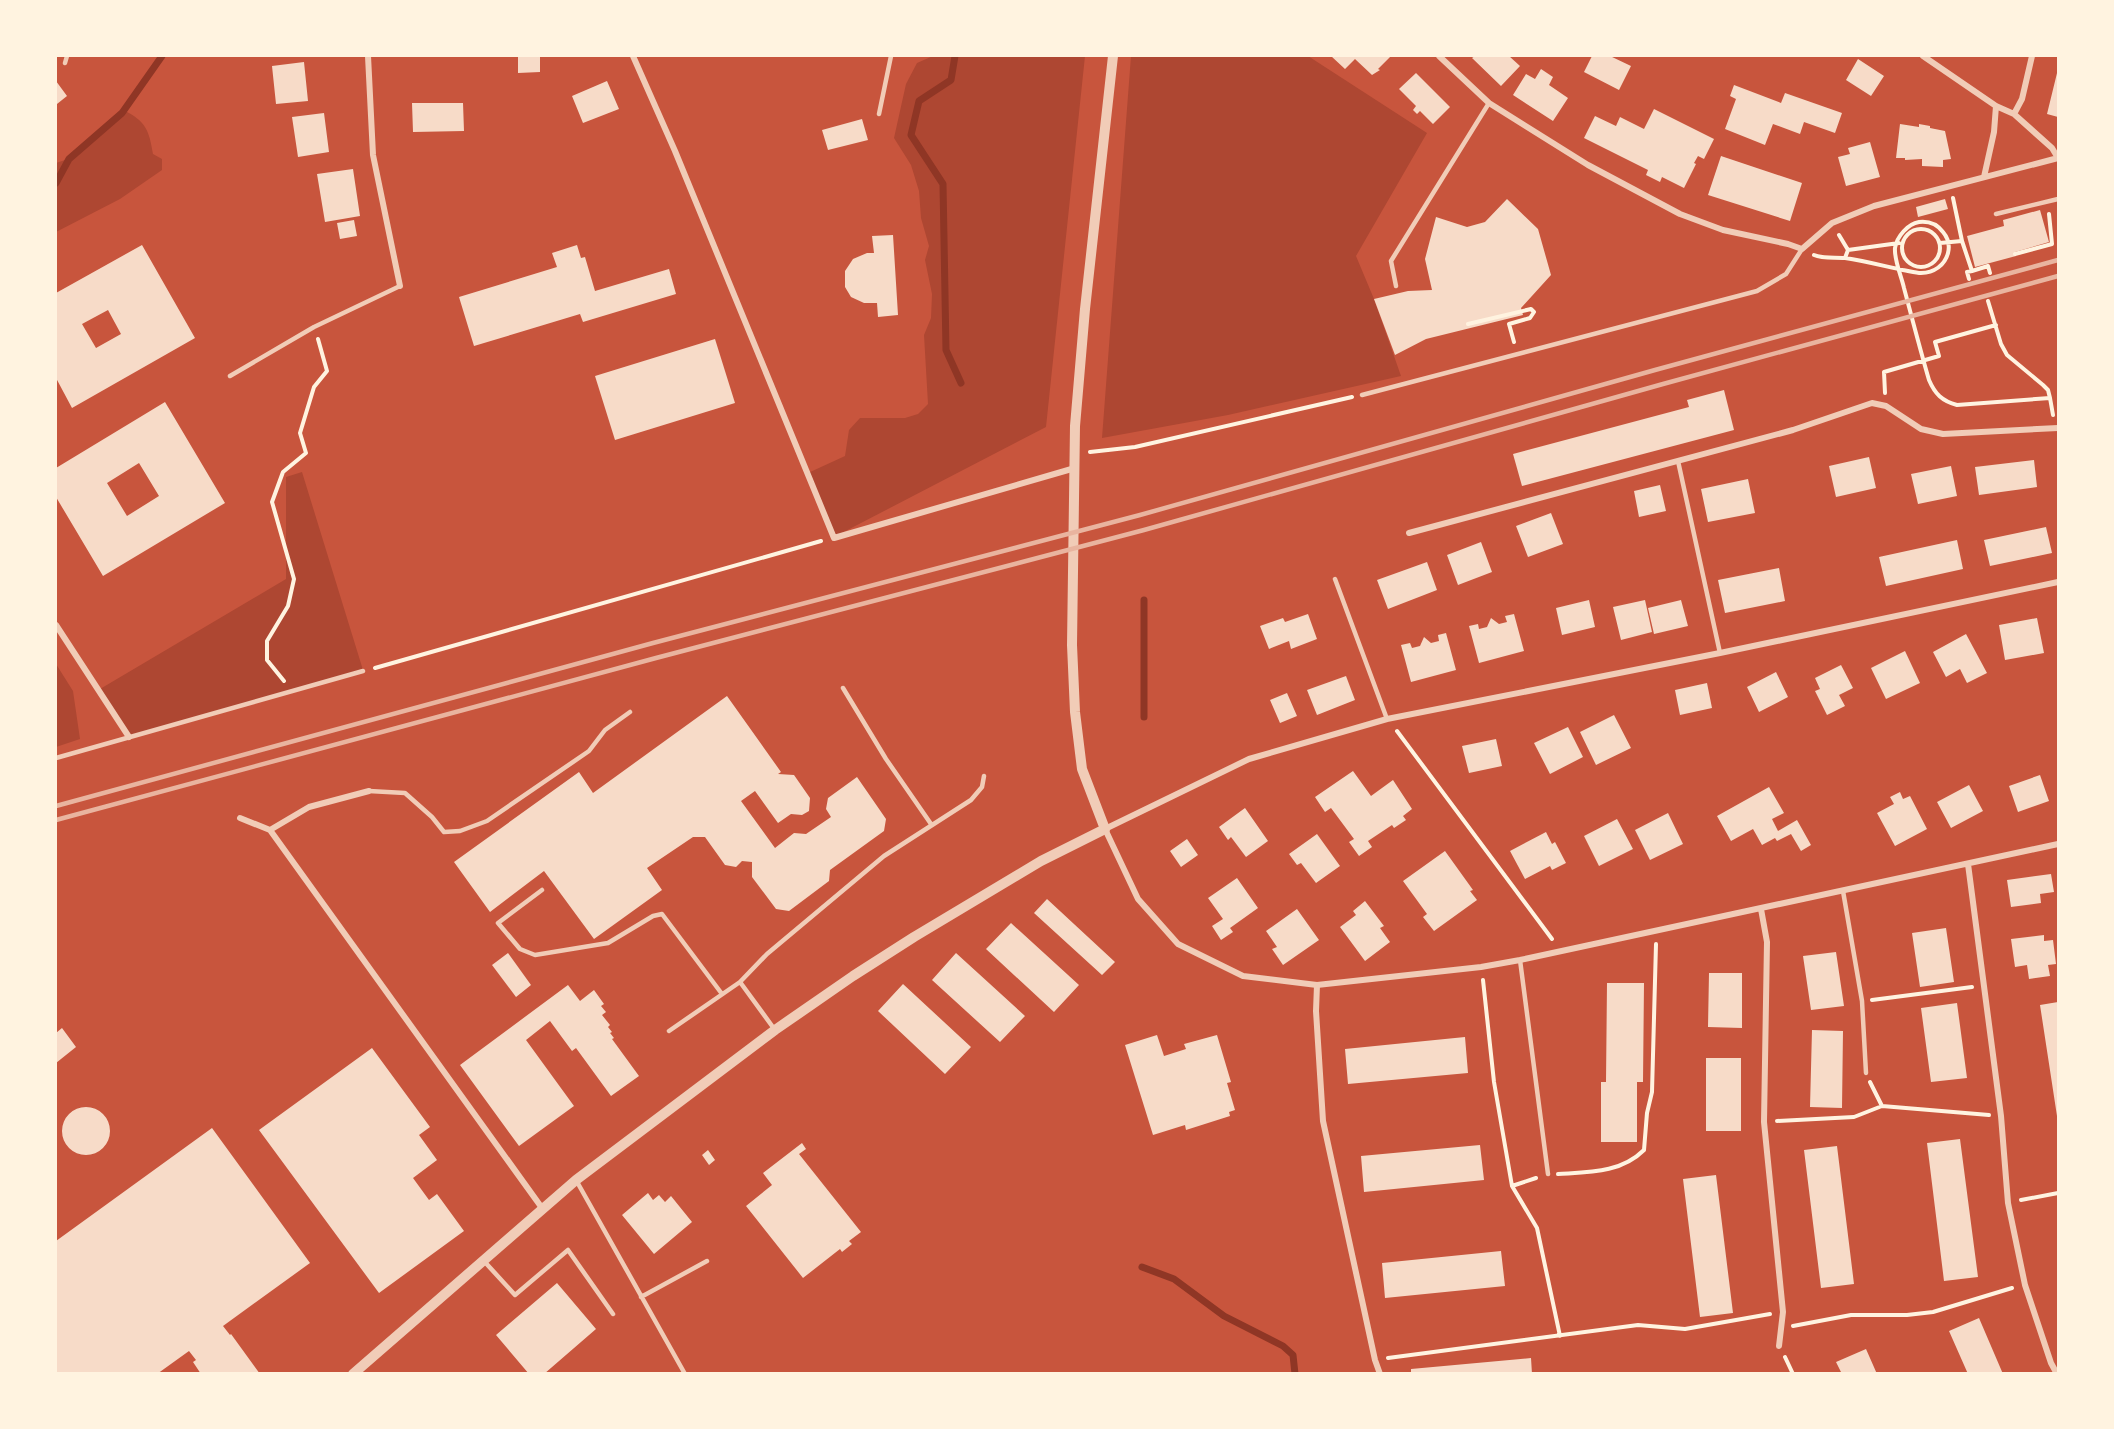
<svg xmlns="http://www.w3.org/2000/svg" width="2114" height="1429" font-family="Jost,sans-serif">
<rect width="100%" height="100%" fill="#c8553d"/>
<path fill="#ae4732" d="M933,56h152l-39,371 -212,110 -26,-64 37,-17 4,-26 11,-12h45l13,-4 10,-10 -4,-69 7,-17 1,-24 -7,-34 4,-14 -8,-28 -2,-27 -8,-26 -17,-27 12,-54 11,-21z
M1131,56h177l119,77 -71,123 18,43 27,77 -173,39 -126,23z
M123,110c23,11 26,20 30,44l9,5v11l-42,29 -64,33v-69l9,-3z
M302,472l61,198 -232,66 -31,-47 186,-110v-102z
M56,664l17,27 7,48 -24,8z"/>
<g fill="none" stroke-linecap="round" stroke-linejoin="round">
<path stroke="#8f3625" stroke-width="7" d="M955,56l-4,24 -32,21 -8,34 32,49 3,166 15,33
M56,183l13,-24 53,-46 40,-57
M1144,600v117
M1142,1267l32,12 50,37 59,30 10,9 2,19"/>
</g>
<path fill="#f7dbc8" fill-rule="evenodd" d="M518,56h22v16l-22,1z
M1331,56h60l-13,13 2,1 -8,5 -17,-16 -10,10z
M1475,56h34l11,10 -19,20 -29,-28z
M1592,56h18l21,10 -12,24 -35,-18z
M1858,59l26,17 -13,20 -25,-16z
M304,62l4,39 -32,3 -4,-38z
M1541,69l12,8 -4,8 19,13 -15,23 -40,-26 13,-21 9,5z
M2058,69v48l-11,-3z
M1416,73l34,34 -17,17 -13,-13 -3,3 -4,-4 3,-4 -17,-17z
M56,81l11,15 -10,8 -1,-2z
M607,81l12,28 -36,14 -11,-27z
M1734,85l47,18 4,-10 57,20 -7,20 -31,-11 -4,12 -27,-10 -8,21 -40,-16 11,-30 -6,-3z
M412,103h51l1,28 -51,1z
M1654,109l60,30 -10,20 -6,-3 -4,7 2,1 -12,24 -22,-11 -2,5 -14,-7 2,-5 -64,-32 11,-22 21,10 4,-9 24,12z
M324,113l5,39 -31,5 -6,-40z
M862,119l6,21 -40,10 -6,-20z
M1900,124l19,3v-3l11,2v2l15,3 6,28 -8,1v7l-21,-1v-7l-17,1v-2h-9z
M1870,142l10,35 -34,9 -8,-29 12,-3 -2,-6z
M1721,156l81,27 -12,38 -82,-26z
M353,169l7,47 -35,6 -8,-48z
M1507,199l31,30 13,46 -30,33 2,7 -97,24 -31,16 -21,-56 34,-8 24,-1 -7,-31 11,-42 31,10 18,-5z
M1945,199l3,10 -30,8 -2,-10z
M2040,210l9,32 -34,10 1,4 -41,11 -8,-31 37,-10 -1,-6z
M354,220l3,16 -17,3 -3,-16z
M893,235l5,80 -20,2 -1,-14h-13l-13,-6 -6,-10v-16l8,-12 14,-6h7l-2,-17z
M142,245l53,93 -123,70 -16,-30v-85zM108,310l13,24 -25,14 -14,-24z
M577,245l4,13 4,-1 10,34 74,-22 7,25 -93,28 -3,-8 -106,32 -15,-49 98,-30 -5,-14z
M715,339l20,64 -120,37 -20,-64z
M1724,390l10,40 -212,56 -9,-32 176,-47 -2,-7z
M165,402l60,101 -122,73 -47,-79v-29zM139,463l20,33 -32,20 -20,-33z
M1869,457l7,31 -40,9 -7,-31z
M2034,460l3,27 -58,8 -4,-28z
M1951,466l6,30 -39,8 -7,-30z
M1748,479l7,34 -47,9 -7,-33z
M1660,485l6,26 -27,6 -5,-26z
M1551,513l12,31 -35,13 -12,-31z
M2046,527l6,26 -62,13 -6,-26z
M1957,540l6,29 -77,17 -7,-29z
M1481,542l11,30 -34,13 -11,-30z
M1427,562l10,28 -49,19 -11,-29z
M1779,568l6,33 -60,12 -7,-33z
M1589,600l6,27 -33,8 -6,-27z
M1645,600l7,32 -31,8 -8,-33z
M1681,600l7,26 -34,8 -6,-26z
M1308,614l9,25 -26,10 -2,-8 -20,8 -9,-23 23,-8 2,4z
M1514,614l10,37 -45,12 -10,-37 9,-2 1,5 8,-2 4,-9 8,6 8,-2 -2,-6z
M2037,618l7,35 -39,7 -6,-35z
M1446,633l10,37 -45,12 -10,-37 9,-2 2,5 8,-2 4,-9 7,6 8,-2 -1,-6z
M1966,634l21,39 -20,10 -7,-14 -14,8 -13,-25z
M1905,651l15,32 -34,16 -15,-31z
M1841,665l12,23 -14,7 6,11 -18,9 -12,-24 5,-2 -5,-11z
M1776,672l12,25 -29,15 -12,-25z
M1346,676l9,24 -38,15 -10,-25z
M1707,683l5,25 -32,7 -5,-25z
M1287,693l10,23 -17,7 -10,-23z
M727,696l54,76 -3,2 16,1 16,23 -1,13 -7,4 -11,-1 -13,9 -23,-32 -14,10 34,47 19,-15 12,1 25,-17 -5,-8 2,-11 29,-21 29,42 -2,12 -54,39 -1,11 -40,30 -13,-2 -24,-32v-15l-10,-1 -6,6 -11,-2 -20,-28h-12l-46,31 15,22 -68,49 -50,-68 -54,41 -36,-50 125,-90 14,21z
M1614,715l17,33 -35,17 -16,-33z
M1568,727l15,30 -33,17 -16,-31z
M1496,739l6,27 -33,7 -7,-27z
M1353,771l18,25 22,-16 19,29 -9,7 3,4 -12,8 -2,-3 -24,16 4,6 -13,9 -10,-14 5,-3 -23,-31 -6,4 -10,-15z
M2040,775l9,26 -31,11 -9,-26z
M1969,785l14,26 -32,17 -14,-26z
M1769,787l15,26 -12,6 6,12 19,-11 14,25 -10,6 -10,-17 -14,7 -2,-3 -13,7 -9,-16 -22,12 -14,-25z
M1900,792l3,7 7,-3 17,33 -32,17 -18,-33 17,-9 -4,-7z
M1245,808l23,33 -22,16 -15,-20 -3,3 -9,-13z
M1668,813l15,31 -33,16 -15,-30z
M1617,819l16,30 -34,17 -15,-30z
M1546,832l6,12 3,-2 11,21 -14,7 -2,-4 -25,13 -15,-28z
M1317,834l23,32 -24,17 -15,-20 -4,2 -8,-11z
M1187,839l11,16 -17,12 -11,-16z
M1445,851l28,39 -3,1 7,9 -43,31 -11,-14 4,-3 -24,-33z
M2051,874l3,18 -14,2 1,9 -30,4 -4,-27z
M1237,878l21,30 -28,20 3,4 -12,8 -9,-14 11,-7 -15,-21z
M1047,899l68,63 -13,13 -68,-62z
M1365,901l19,25 -4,2 10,14 -25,19 -25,-34 16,-12 -3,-4z
M1297,909l22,31 -36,25 -11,-16 5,-2 -11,-16z
M1011,923l68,62 -25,27 -68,-63z
M1946,928l8,54 -34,5 -8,-54z
M2044,935v6l9,-1 3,24 -8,1 2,11 -21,3 -2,-14 -12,2 -4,-28z
M1836,952l8,54 -33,4 -8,-54z
M508,953l23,32 -15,12 -24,-32z
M956,953l69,63 -25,26 -68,-62z
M1709,973h33v55l-34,-1z
M1607,983h37l-1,99h-6v60h-36v-60h5z
M903,984l68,63 -26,27 -67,-63z
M568,985l12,16 14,-11 10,14 -3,2 5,6 -4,3 8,10 -2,2 4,5 -2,1 4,5 -2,1 27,37 -28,20 -35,-48 -4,3 -22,-30 -24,19 48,66 -55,40 -59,-81z
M2058,1002v114h-1l-17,-111z
M1957,1003l10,75 -36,4 -10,-74z
M62,1028l14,19 -20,16v-30z
M1812,1030l31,1 -1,77 -32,-1z
M1157,1035l7,21 22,-7 -2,-5 33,-9 14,47 -4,1 8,27 -6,2 1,4 -44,14 -1,-5 -32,10 -28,-90z
M1465,1037l3,36 -120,11 -3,-35z
M372,1048l58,79 -11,8 18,25 -24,18 16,22 8,-6 27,37 -85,62 -120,-163z
M1706,1058h35v73h-35z
M62 1131a24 24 0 1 1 48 0a24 24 0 1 1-48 0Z
M212,1128l98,135 -87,63 7,9 1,-1 29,40h-59l-8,-12 3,-2 -7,-9 -32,23h-101v-133z
M1960,1139l18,138 -34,4 -17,-138z
M802,1143l4,6 -7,5 62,78 -12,9 3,3 -10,8 -2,-3 -37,29 -57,-72 26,-21 -9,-12z
M1480,1145l4,35 -120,12 -3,-36z
M1837,1146l17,138 -33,4 -17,-138z
M708,1150l7,10 -6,5 -7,-10z
M1716,1175l17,138 -33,4 -17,-138z
M648,1193l5,7 6,-5 6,7 6,-6 21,26 -38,32 -32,-39z
M1501,1251l4,35 -120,12 -3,-35z
M557,1283l39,46 -52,45h-15l-33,-39z
M1979,1318l24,56h-35l-19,-43z
M1866,1349l11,25h-35l-6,-12z
M1531,1358l1,16h-121v-5z"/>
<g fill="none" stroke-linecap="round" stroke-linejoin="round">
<path stroke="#fff3e0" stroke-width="4" d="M1953,198l9,43 10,30 -5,1 2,7
M1902 248a19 19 0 1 1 38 0a19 19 0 1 1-38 0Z
M1839,235l9,15 -3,8
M1940,243l22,-2
M1848,250l51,-7
M2015,254l37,-10 -3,-30
M1814,255c9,4 21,2 31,3 20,3 39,8 58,12 6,1 13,3 18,3 13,0 24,-8 27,-20 2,-8 0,-15 -5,-21 -6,-8 -15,-11 -24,-10 -11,2 -22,14 -24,26 -1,12 6,27 9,40 8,30 16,61 25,92 6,14 13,21 28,25l93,-7 3,17
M1972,271l16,-5 2,7
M1988,301l13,43 6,11 36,30 5,5 2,8
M1468,324l63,-15 3,3 -4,6 -21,6 5,18
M1885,393l-1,-21 55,-16 -4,-14 61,-17
M1090,452l45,-5 217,-50
M375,668l446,-127
M284,681l-17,-21v-19l21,-35 6,-27 -22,-77 11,-30 23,-19 -6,-20 14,-46 13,-16 -9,-32
M1397,731l155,208
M1483,980l11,102 18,104 25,42 23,108
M1872,1000l100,-13
M1870,1082l12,24
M1777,1121l77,-4 28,-11 107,9
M1558,1174c31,-2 63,-1 86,-24l3,-37 5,-21 4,-148
M1512,1186l24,-8
M2021,1200l37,-7
M1793,1326l58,-11h56l26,-3 79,-24
M1785,1357l8,17
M1388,1358l250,-33 47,4 85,-15"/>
<path stroke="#f1ccb7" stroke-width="4.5" d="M65,63l2,-7
M879,114l12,-58
M1996,214l62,-15
M1396,286l-5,-25 98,-158
M230,376l84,-49 86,-41
M1362,395l395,-104 29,-17 16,-25
M1678,461l42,192
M1335,579l52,140
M843,688l43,71 45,65
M56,758l307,-87
M369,791l36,2 27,24 12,15 16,-1 27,-10 102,-70 16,-21 25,-18
M542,890l-44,33 22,26 15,6 73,-12 45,-27 9,-2 60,80
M1843,891l19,110 4,72
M1520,960l28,214
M775,1030l-35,-48 27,-28 117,-98 87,-56 11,-13 2,-11
M669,1031l71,-49
M576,1180l109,194
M483,1260l32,35 53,-45 45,64
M641,1297l66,-36"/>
<path stroke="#f1ccb7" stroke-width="6" d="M368,56l5,99 27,131
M633,56l42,95 159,387 241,-70
M1439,56l50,47 99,62 92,49 43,16 65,14 14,5 30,-26 42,-17 184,-48 -6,-10 -38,-34 -18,-8 -73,-50
M2014,114l8,-15 10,-43
M1984,177l10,-45 2,-26
M1409,533l384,-103 79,-27 14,3 35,23 22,5 115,-6
M2058,582l-338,71 -333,66 -138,40 -144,70 33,70 40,45 65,32 74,9 164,-18 39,-7 538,-116
M56,625l73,112
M240,818l30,12 272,378
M270,830l39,-23 60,-16
M1968,864l33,252 7,87 17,82 26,78 6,11
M1761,909l6,33 -3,180 19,190 -4,34
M1317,985l-1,26 7,110 52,239 5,14"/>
<path stroke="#f1ccb7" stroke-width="10" d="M353,1374l223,-194 199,-150 78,-54 61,-39 127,-76 64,-32 -23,-60 -7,-57 -3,-67 3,-219 10,-117 28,-253"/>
<path stroke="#e9b49f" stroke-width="4.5" d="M56,806l597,-163 487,-128 515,-145 403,-110
M56,820l600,-162 488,-128 519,-146 395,-108"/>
</g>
<rect width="2114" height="1429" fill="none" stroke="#fff3e0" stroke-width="114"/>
</svg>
